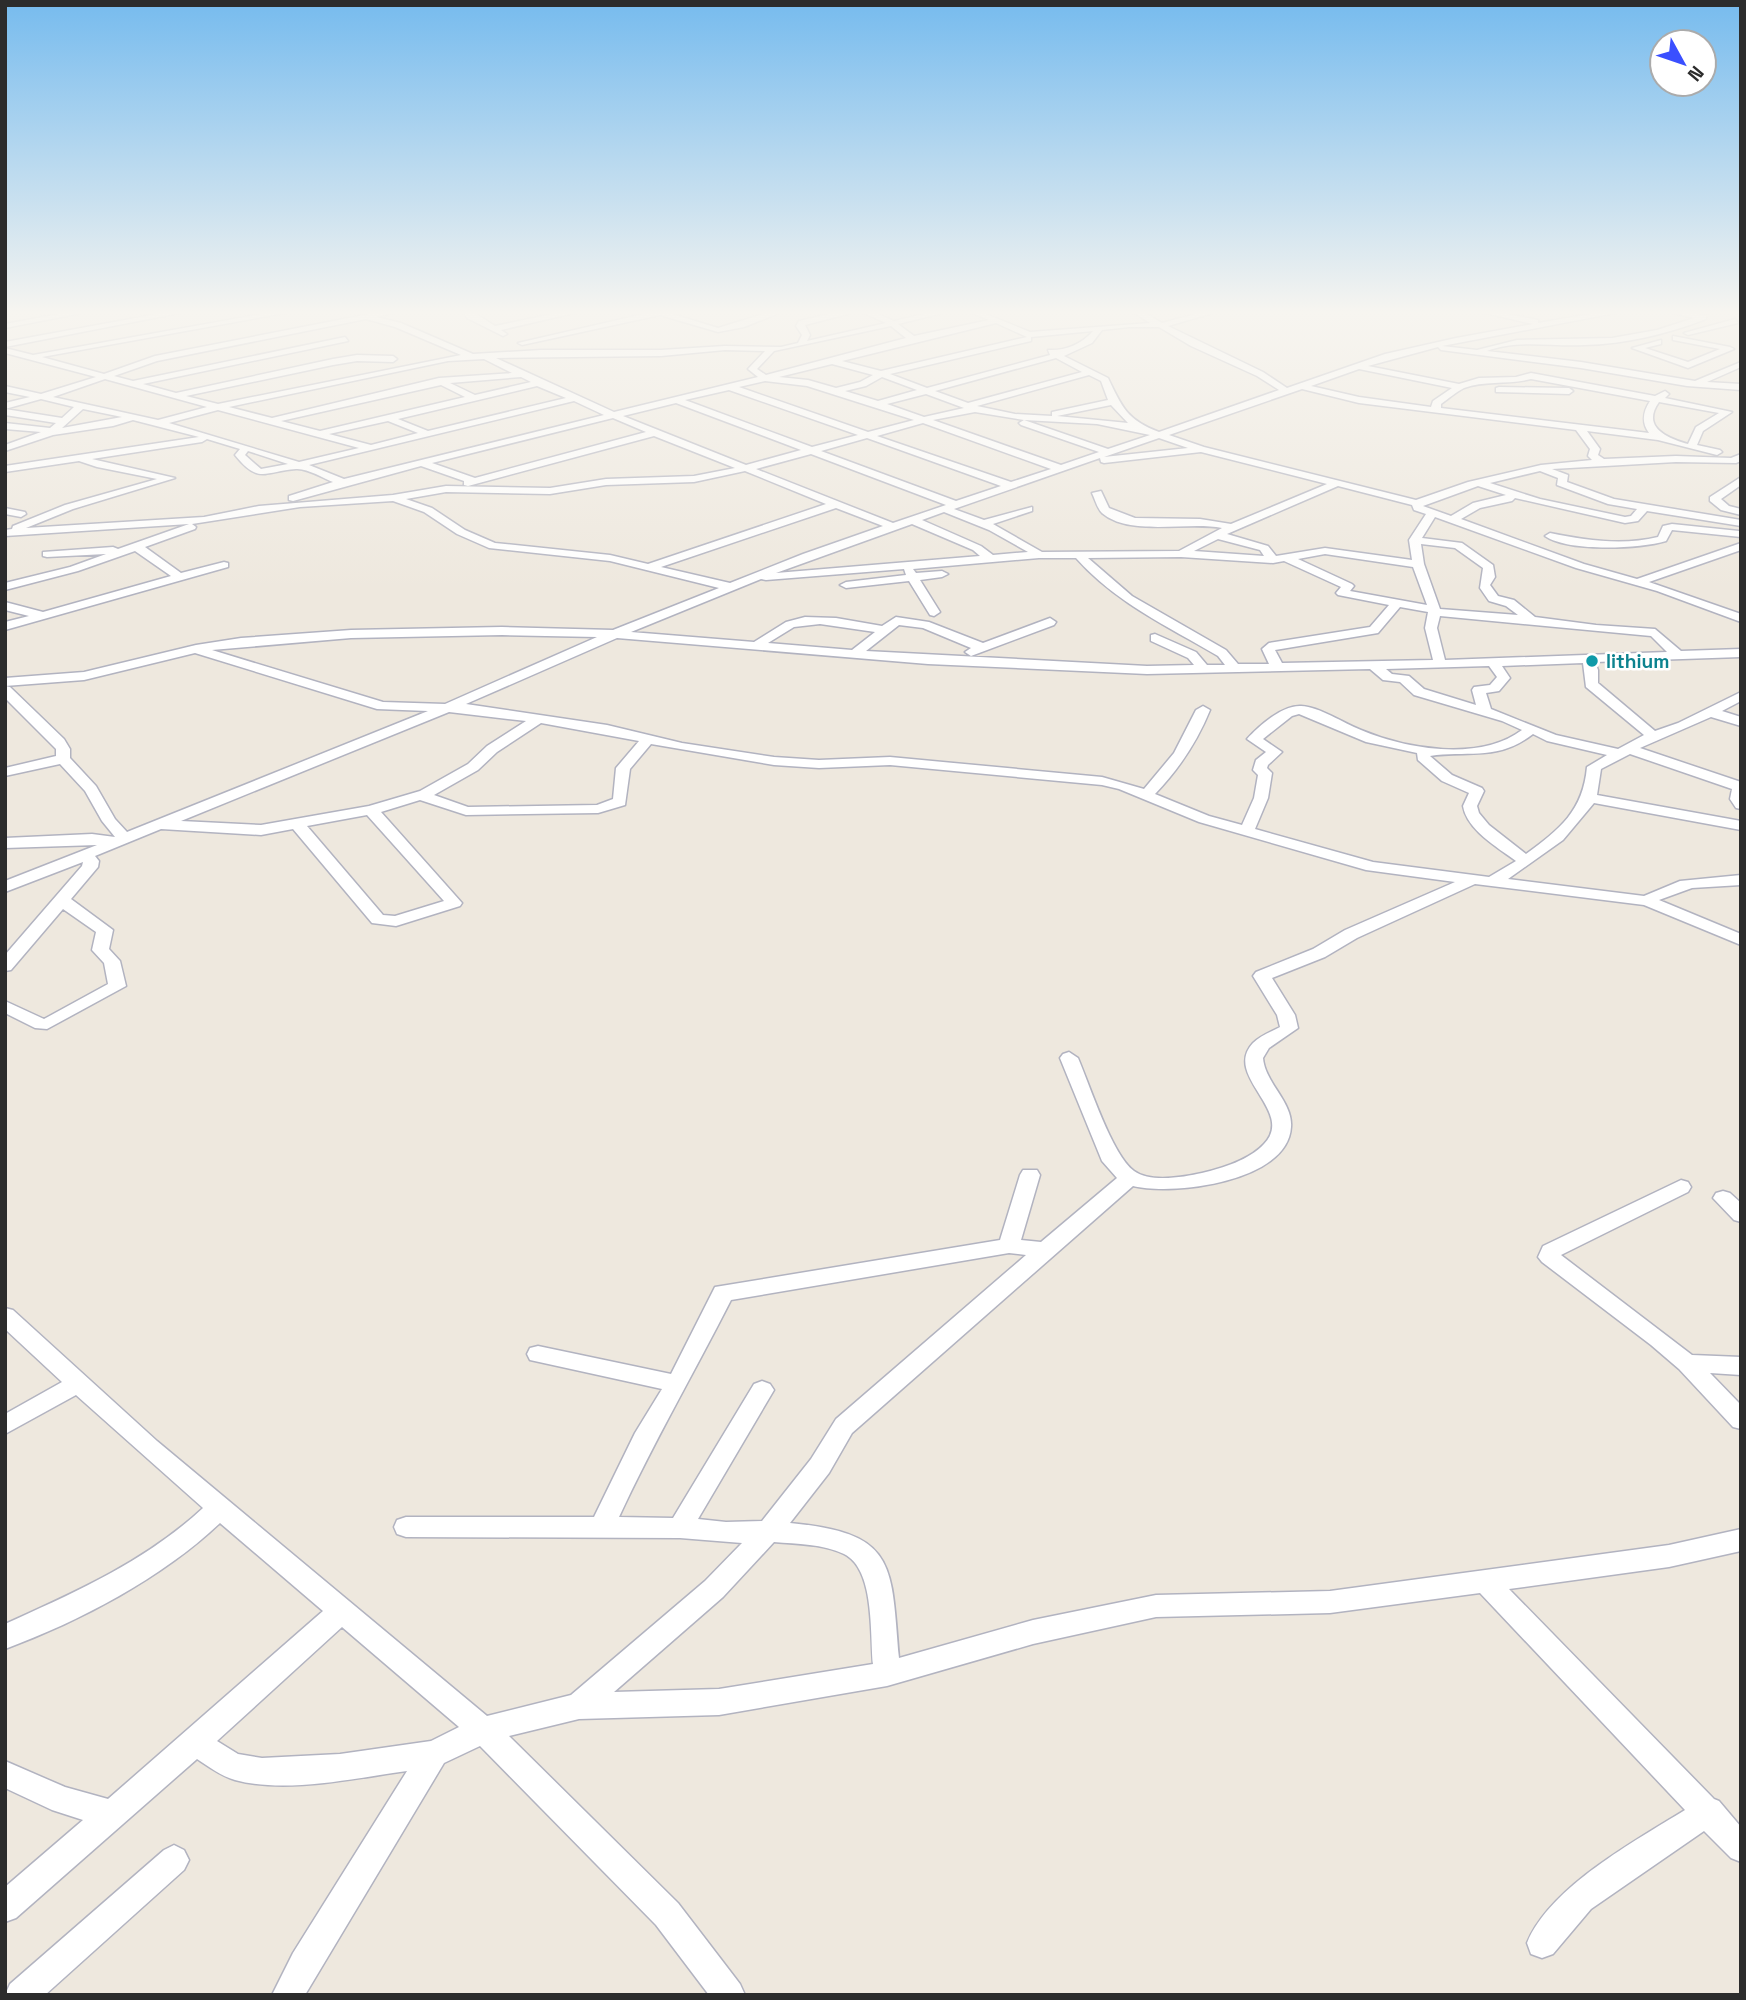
<svg xmlns="http://www.w3.org/2000/svg" width="1746" height="2000" font-family="'Space Grotesk',sans-serif">
<rect width="100%" height="100%" fill="#eee8de"/>
<g fill="none" stroke-linecap="round" stroke-linejoin="round">
<g stroke="#b2b3c0" stroke-width="3">
<path id="minor" d="M80,310h17l-92,18v-4z
M179,310h16l-190,37v-5z
M284,310h17l-259,47 62,17 51,-18 214,-42 1,-4h37l-31,7 25,6 72,31 68,-4h120l64,-4 56,1 17,-4 4,-8 -6,-9 3,-5 47,-11h23l25,11 47,-11h14l-57,14 16,12 75,-16 -24,-10h11l54,22 120,-9 -20,-13h10l22,13 48,-13h13l-55,16 95,46 24,16 98,-34 71,-16 77,-14 -61,-14h15l51,10v3l76,-13h17l-189,36 35,4 40,-10 95,-2 45,-8 37,-12 -33,-8 45,5v4c-39,15 -80,25 -122,26 -32,2 -66,-6 -97,6l94,11 114,19 46,-19v5l-34,15 34,2v6l-54,-4 -106,-18 -140,-18 -3,-3 -70,19 91,18 20,-6 37,-1 15,-4 124,23 10,-5 4,3 -4,4 67,14 -29,19 -6,14 23,5 2,2 -5,3 -59,-15 -71,-9 13,18 -2,6 6,4 72,-3 55,2 10,-4v7l-5,2 -60,-1 -124,7 16,6 -1,7 47,17 127,21v6l-94,-15 -9,10 -13,2 -110,-25 -3,3 -32,7 -19,11 123,45 53,15 104,-36v7l-92,32 92,32v8l-84,-31 -81,-23 -141,-51 -13,21 40,5 31,22 2,12 -5,8 8,11 16,4 21,17 61,8 59,4 26,22 60,-2v8l-146,5 3,8v13l57,48 23,-8 63,-31v9l-19,10 19,6v9l-30,-9 -71,31 101,34v27l-5,-1 -6,-9 2,-10 -102,-35 -29,15 -4,26 144,26v9l-147,-27 -31,37 -55,39 136,17 36,-15 61,-6v10l-49,3 -33,12 82,34v11l-97,-40 -169,-21 -118,54 -32,19 -53,21 23,37 3,13 -29,20 -6,10c2,25 30,44 28,69 -3,55 -118,69 -158,59l-281,247 -23,40 -39,50c107,10 101,41 109,135l134,-38 123,-25 174,-4 339,-46 72,-16v22l-72,16 -160,22 205,210 5,2 22,26v35l-10,-4 -27,-27 -113,78 -38,45 -11,4 -11,-4 -4,-11c23,-56 108,-102 158,-133l-205,-217 -150,20 -174,4 -123,27 -146,42 -168,29 -140,4 -70,17 169,167 62,81 5,11h-36l-53,-70 -176,-179 -36,17 -139,232h-33l21,-42 114,-182c-52,7 -121,23 -172,9 -14,-4 -26,-13 -38,-21l-181,159 -11,4v-35l78,-67 -31,-10 -47,-22v-27l60,26 43,12 215,-188 -103,-88c-58,55 -140,98 -215,126v-25c71,-32 141,-63 198,-116l-127,-113 -71,39v-20l57,-32 -57,-53v-21l8,2 144,131 330,275 84,-21 134,-114 37,-38 -62,-5 -274,-1 -9,-3 -3,-7 3,-7 9,-3h188l41,-84 27,-44 -132,-29 -3,-6 3,-6 8,-2 133,28 44,-87 285,-47 20,-65 3,-5h14l3,5 -19,65 20,2 76,-64 -15,-17 -42,-103 3,-4 6,-2 9,6c12,28 34,97 56,113 16,12 50,6 68,2 21,-5 47,-13 62,-29 32,-33 -42,-68 -11,-101 7,-7 18,-11 27,-16l-3,-12 -24,-39 3,-4 57,-23 32,-19 110,-48 -89,-12 -167,-48 -80,-33 -17,-4 -212,-20 -71,3 -45,-3 -123,-21 -21,25 -5,36 -27,8 -132,2 -46,-15 -39,12 81,91 -2,3 -64,20 -24,-3 -79,-94 -32,6 -100,-6 -66,27 4,5 -1,6 -27,32 42,31 -4,19 11,12 6,25 -79,43 -12,-1 -30,-15v-12l39,18 64,-35 -4,-21 -12,-13 4,-18 -33,-23 -52,61 -6,1v-16l77,-89 1,-4 -78,30v-11l92,-36 -92,3v-10l87,-4 23,3 -13,-16 -17,-30 -25,-27 -55,12v-8l51,-12v-7l-51,-51v-12l5,1 54,52 6,10v9l26,28 19,33 12,13 301,-121 -51,-2 -182,-56 -111,27 -79,6v-8l79,-6 112,-27 45,-7 110,-8 151,-3 111,3 106,-42 -109,-27 -121,-13 -32,-14 -33,-22 -31,-11 -93,6 -108,17 4,3 -1,2 -50,18 36,26 43,-11 4,1v4l-223,63v-8l24,-6 -24,-6v-8l38,10 128,-36 -36,-25 -57,20 -73,19v-7l65,-16 36,-13 -59,3 -4,-1v-4l70,-5 5,2 71,-25 -184,12v-6l7,-1 1,-3 52,-21 92,-26 -60,-12 -18,-6 -74,11v-6l194,-29 -66,-17 -20,6 -60,9 -48,16v-6l36,-13 -36,-3v-6l45,5 6,-5 -51,-8v-6l57,9 12,-11 -33,-8 -36,10v-6l25,-6 -25,-5v-6l36,8 55,-17 -91,-24v-5l28,7zM859,311l27,12 -79,18 3,-6 -5,-10zM366,319l29,8 66,28 -243,49 -32,-8 147,-31 24,-4 36,1 4,-3 -4,-3 -36,-1 -24,4 -157,34 -33,-9 205,-43 -3,-4 -212,44 -19,-5 43,-15zM996,323l31,14 -146,34 -39,-10zM891,326l15,12 -140,37 -9,-6 17,-18zM1129,327h30l32,19 66,30 22,14 -120,42c-32,-12 -37,-25 -51,-54l-44,-22 28,-13 10,-13zM1093,331c-12,14 -29,20 -45,19l2,5 -123,33 -37,-14 141,-33v-4zM725,350l40,1 -17,18 10,8 -144,35 -118,-54 165,-2zM1056,358l26,14 -114,31 -33,-12zM484,359l28,14 -73,5 -167,40 -43,-11 219,-46zM832,364l41,11 -13,7 -24,6 -28,-8 -29,-3zM1359,369l93,19 -19,13 -2,6 -72,-10 -48,-11zM1089,375l12,6 7,19 -56,12v4l-37,-2 -38,-8zM521,377l10,5 -56,13 -25,-12zM882,377l35,13 -39,11 -33,-10 21,-5zM105,379l102,28 -49,13 -105,-23zM1531,379l119,22c-7,11 -9,21 -1,32l-208,-25v-4c7,-5 15,-12 23,-16 21,-8 45,-3 67,-9zM765,381l42,5 107,34 -46,12 -129,-45zM441,385l24,12 -145,34 -39,-10zM537,386l29,12 -138,33 -30,-12zM1302,389l57,14 217,27 14,19 -2,7 4,4 -51,5 -73,17 -52,18 -212,-53 -35,-12zM729,390l129,45 -46,12 -127,-47zM926,394l38,14 -40,9 -37,-13zM574,401l30,14 -260,64 -35,-14zM1659,402l60,11 -23,14 -8,17c-21,-6 -47,-17 -29,-42zM676,403l125,47 -55,15 -123,-49zM1111,405l17,18 -71,-7zM83,409l39,8 -60,11zM218,410l141,38 -60,14 -130,-39zM975,412l49,8 -5,3 2,2 78,27 -38,13 -128,-45zM613,418l33,14 -171,46 -43,-15zM1024,420l73,4 53,11 -42,14zM388,421l30,12 -47,12 -42,-11zM923,423l128,46 -40,13 -134,-46zM654,436l81,32 -41,8 -88,3 -56,9 -104,-2 -53,9 -134,11 -55,11 -178,11 47,-19 102,-31 -83,-19 110,-17 5,-3 33,10 -5,6c24,30 30,16 61,14 11,-1 27,9 37,13l-44,14v4l4,1 128,-35 43,15v4l4,1zM867,438l134,48 -45,15 -135,-50zM1159,438l29,10 -84,9zM248,451l40,13 -27,5 -16,-14zM1201,452l126,32 -96,40 -31,-5 -65,-1 -26,-10 -8,-17 -9,2c3,6 5,15 10,20 28,24 86,8 120,15l-43,23 -137,1 -49,-28 39,-13v-4l-48,13 -30,-11 146,-51 1,4 3,1zM811,454l135,51 -53,18 -137,-54zM745,471l81,33 -178,60 -38,-9 -115,-12 -30,-13 -33,-22 -26,-9 40,-7 104,2 56,-9 88,-3zM1540,471l18,7 -1,7 51,19 29,5 -6,7 -6,1 -85,-18 -50,-16zM1338,486l74,19 2,5 12,4 -17,26 3,20 -87,-12 -49,8 -8,-10 -41,-12zM1478,486l28,9 -33,8 -22,13 -28,-10zM836,508l47,18 -80,28 -73,29 -69,-16zM944,512l45,18 39,22 -35,3 -12,-9 -59,-26zM912,524l61,26 7,6 -204,17zM1218,539l42,11 4,6 -70,-5zM1421,544l34,4 28,20 -3,20 9,13 17,5 12,9 -78,-6 -16,-45zM1325,554l88,13 14,38 -77,-14 4,-5 -2,-2 -54,-25zM1181,557l92,6 11,-2 57,26 -5,6 2,2 51,10 -19,22 -101,16 -7,6 7,15h-31l-12,-14 -94,-54 -44,-38zM1039,558h37c39,44 91,68 142,98l7,9h-18l-11,-13 -41,-18 -4,1v6l37,17 6,7 -47,1 -281,-15 33,-26 24,3 48,20 -6,4 6,4 83,-31 2,-3 -6,-4 -67,25 -54,-21 -33,-5 -14,9 -46,-8 -31,-1 -19,5 -32,20 -123,-10 130,-53 5,1 138,-11 2,6 -60,7 -6,3 6,3 63,-7 21,34 4,1 6,-4 -20,-32 22,-3 6,-3 -6,-3 -26,2 -3,-4zM1400,607l28,5 -3,16 8,32 -151,3 -7,-13 103,-17zM1440,616l211,20 16,16 -222,8 -8,-32zM820,624l55,8 -23,18 -84,-7 26,-16zM502,635l95,2 -152,67 -62,-2 -171,-52 139,-12zM617,638l311,26 219,10 223,-5 13,11 17,2 14,13 88,26 20,9c-42,32 -116,19 -161,0 -18,-7 -41,-23 -60,-24 -19,-1 -42,20 -54,33l19,13 -10,8 -3,10 5,5 -4,23 -12,27 -33,-9 -54,-22c24,-25 42,-52 55,-84l-7,-4 -7,4 -22,43 -30,36 -42,-12 -212,-20 -71,3 -45,-3 -92,-14 -75,-18 -141,-21zM1583,663l3,24 58,48 -26,14 -62,-14 -65,-26 -5,-16 13,-2 11,-13 -8,-12zM1489,666l8,11 -7,8 -16,2 -2,3 4,15 -52,-16 -15,-13 -17,-2 -6,-5zM449,712l77,9 -39,25 -19,18 -48,27 -51,15 -108,19 -80,-4zM1299,714l67,28 51,11 1,7 24,21 27,12 -6,13c4,24 34,41 53,55l-27,16 -116,-15 -118,-33 13,-31 4,-25 -5,-5 1,-3 14,-13 -19,-13 29,-23zM541,723l98,18 -23,27 -3,31 -16,6 -129,2 -34,-12 44,-25 19,-18zM1533,734l14,7 60,14 -20,12c-4,44 -27,62 -61,87l-37,-29 -10,-12 -2,-7 7,-15 -2,-3 -30,-13 -22,-19c38,-6 67,6 103,-22zM367,815l77,86 -49,15 -12,-1 -76,-89zM1009,1253l17,2 -190,164 -25,40 -49,62 -36,1 -28,-3 76,-129 -4,-6 -8,-3 -8,3 -81,134 -54,-1c34,-74 75,-144 112,-217zM774,1542c23,2 49,2 70,12 31,15 26,80 29,110l-154,25 -105,3 109,-95zM342,1627l117,100 -28,14 -91,13 -78,4 -24,-4 -21,-13z
M462,310h8l25,16 77,-16h15l-86,20 6,4 -4,2 -36,-18z
M661,310h15l-7,3 49,15 58,-18h11l-43,17 -26,5 -58,-17 -138,30 -4,-2z
M1735,319l3,4 -50,12 -4,-2z
M1673,336l57,11 4,2 -46,19 -56,-20 29,-8v4l-16,4 43,14 32,-13 -47,-9z
M1499,387l70,1 4,3 -4,3 -73,-2v-4z
M1741,477v8l-20,14 8,7 12,3v6l-20,-5 -11,-9v-4z
M5,508l20,4 1,2 -5,3 -16,-3z
M1672,524l67,7 2,6 -69,-7 -6,11c-28,8 -98,11 -121,-5l5,-3c35,7 72,13 108,4l5,-11z
M1681,1180l7,2 3,5 -3,5 -127,63 131,100 49,2v18l-31,-2 31,32v24l-8,-2 -54,-58 -28,-24 -109,-83 -4,-5 5,-11z
M1723,1191l7,2 11,10v19l-7,-2 -21,-22 3,-5z
M174,1845l10,5 5,10 -5,10 -139,125h-40l5,-11 154,-134z"/>
</g>
<use href="#minor" fill="#fff" fill-rule="evenodd"/>
</g>
<linearGradient id="sky" x2="0" y2="1"><stop stop-color="#76bbee"/><stop offset="0.53" stop-color="#f7f5f0"/><stop offset="1" stop-color="#f7f5f0" stop-opacity="0"/></linearGradient>
<rect width="1746" height="590" fill="url(#sky)"/>
<circle fill="#0f9aa8" stroke="#fff" stroke-width="2.5" cx="1592" cy="661" r="7"/>
<g text-anchor="middle" dominant-baseline="central" stroke-width="5" stroke-linejoin="round" paint-order="stroke">
<g font-size="19" font-weight="bold" fill="#0d838f" stroke="#fff" text-anchor="start">
<text x="1606" y="661">lithium</text>
</g>
</g>
<rect width="1746" height="2000" fill="none" stroke="#2c2c2c" stroke-width="14"/>
<g transform="translate(1683 63) rotate(130)"><circle r="33" fill="#ffffff" stroke="#ababab" stroke-width="2"/>
<path d="M0-5L12 26L0 18L-12 26Z" fill="#3a4fff"/>
<text y="-10" font-size="19" font-weight="bold" text-anchor="middle" fill="#2c2c2c">N</text>
</g>
</svg>
